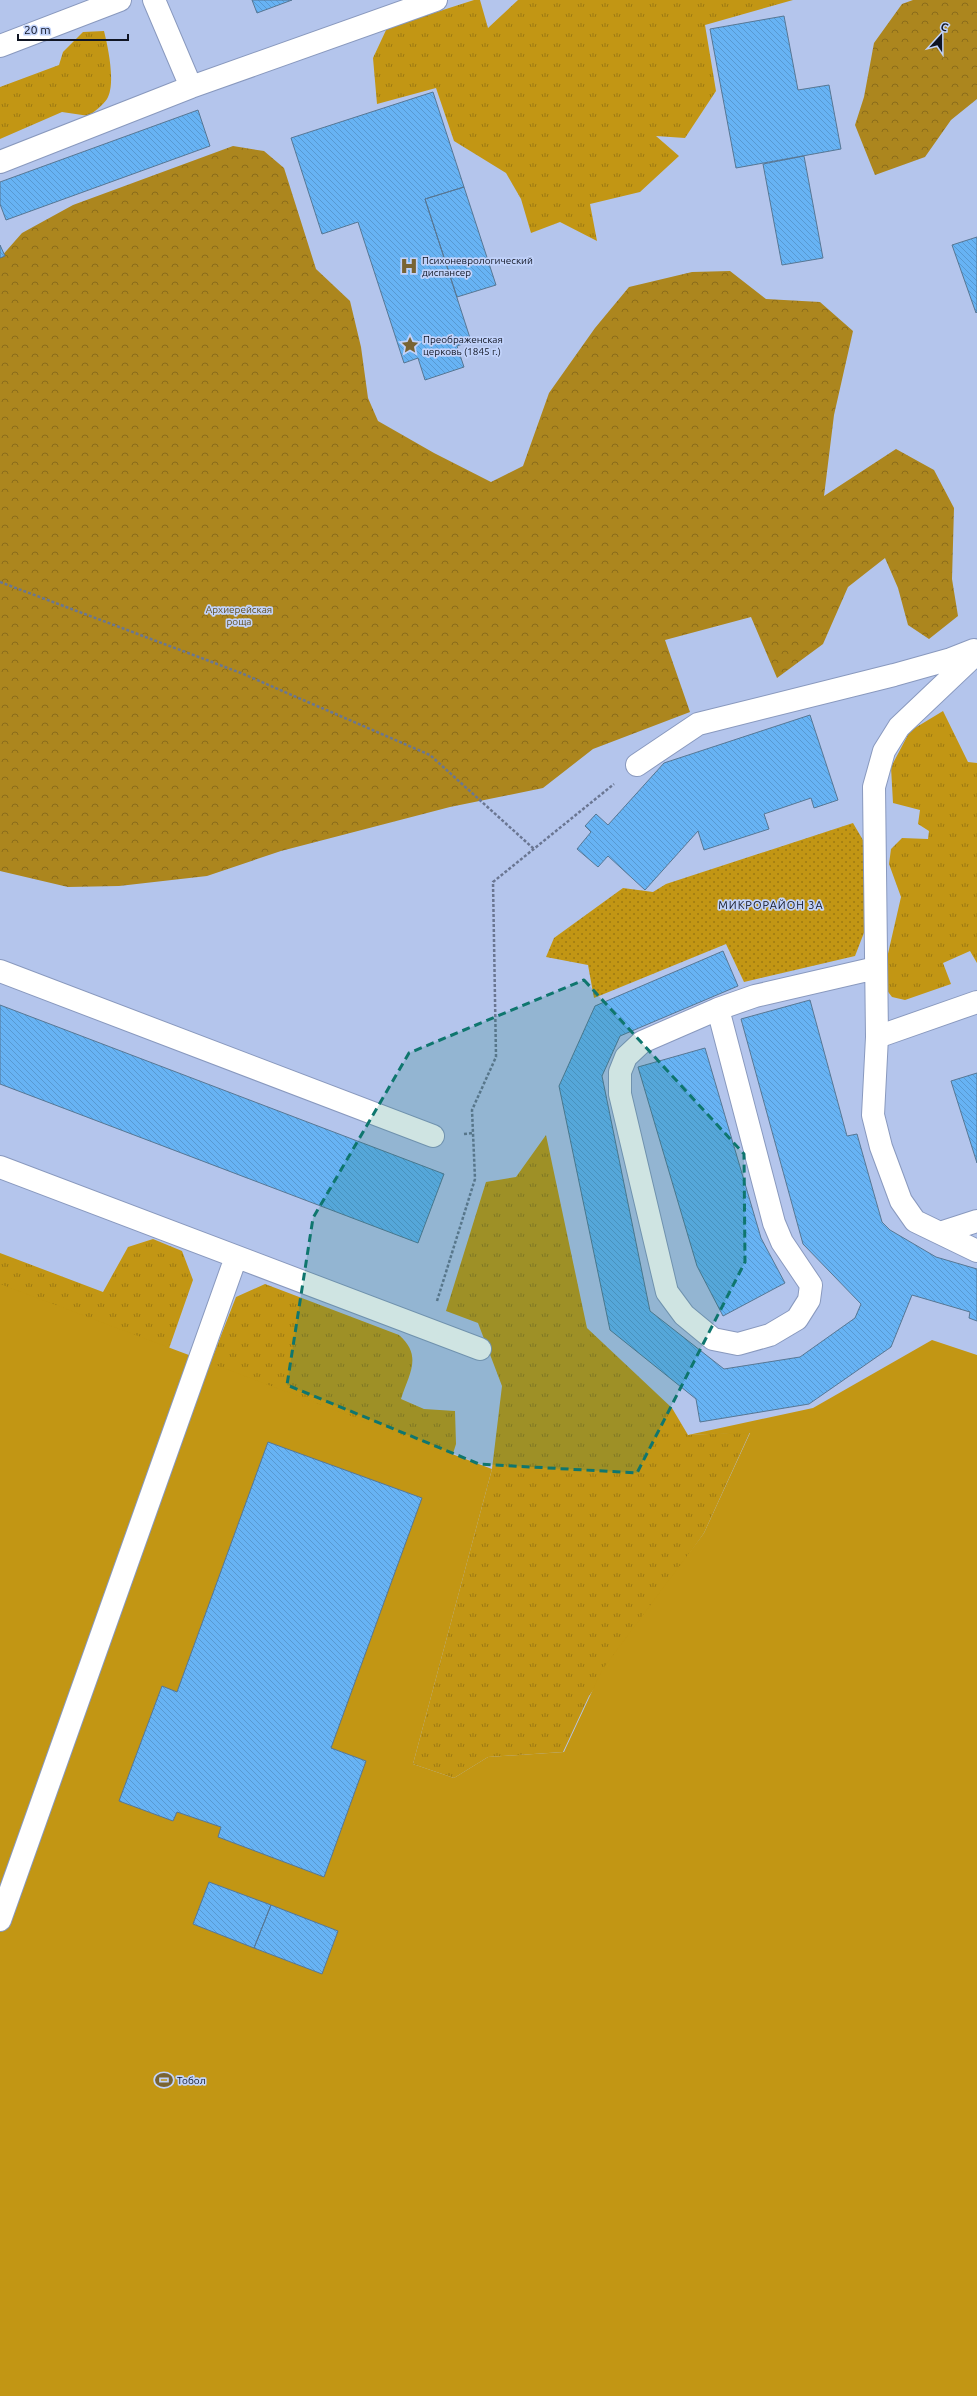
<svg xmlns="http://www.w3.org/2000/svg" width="977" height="2396" font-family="Ubuntu,sans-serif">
<defs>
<pattern id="grass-tufts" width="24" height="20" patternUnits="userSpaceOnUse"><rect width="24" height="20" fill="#c29614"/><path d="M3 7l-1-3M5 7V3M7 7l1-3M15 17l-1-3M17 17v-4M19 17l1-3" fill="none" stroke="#9c7912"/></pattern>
<pattern id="forest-crowns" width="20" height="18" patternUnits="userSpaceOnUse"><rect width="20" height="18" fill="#ac861e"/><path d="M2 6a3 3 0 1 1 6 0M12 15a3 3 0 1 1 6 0" fill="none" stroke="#8b6c1a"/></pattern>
<pattern id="garden-dots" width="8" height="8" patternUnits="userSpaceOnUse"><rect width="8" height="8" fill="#c29614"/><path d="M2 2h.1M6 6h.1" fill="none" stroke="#9c7912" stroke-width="1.8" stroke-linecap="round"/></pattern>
<pattern id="building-back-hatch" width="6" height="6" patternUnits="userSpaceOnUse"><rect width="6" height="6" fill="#67b3f4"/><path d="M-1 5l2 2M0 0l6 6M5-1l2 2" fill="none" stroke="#5899d1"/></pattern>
</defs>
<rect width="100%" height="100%" fill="#b4c5ec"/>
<path fill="url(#grass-tufts)" d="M474,0h6l8,28 30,-28h275l-88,25 11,66 -31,47 -29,-2 23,20 -39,36 -50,12 7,37 -37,-19 -29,11 -10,-34 -15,-26 -52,-32 -18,-53 -59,16 -4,-46 14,-30z
M104,31c4,16 12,53 3,68 -4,6 -12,12 -18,17l-27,-4 -62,27v-52l59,-22 4,-13 20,-20z
M943,711l25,51 9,1v200l-7,-12 -27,12 8,21 -46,16 -13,-3 -9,-12 4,-27 14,-61 -12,-33 2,-15 11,-11 26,1 1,-8 -11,-7 2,-14 -27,-7 -2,-36 19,-36z
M546,1135l41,193 85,80 16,27 62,-3 -46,101 -115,163 -26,56 -75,5 -34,21 -41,-14 79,-295 10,-83 -24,-63 -32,-12 40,-129 30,-5z
M153,1239l29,12 11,29 -27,77 -166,-51v-53l103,39 25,-45z
M265,1284l134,51c24,21 10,39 2,64l23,10 31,2 1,33 -5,16 -245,-86 30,-77z"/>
<path fill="url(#forest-crowns)" d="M913,0h64v99l-26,21 -26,37 -50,18 -20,-50 9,-28 10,-54 28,-39z
M233,146l31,5 20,17 32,101 34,32 11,46 7,51 10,23 56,32 57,29 32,-16 26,-73 46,-65 34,-41 63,-15 38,-1 36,28 54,3 33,29 -19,84 -10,81 72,-47 38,21 20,38 -2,71 6,37 -29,23 -21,-14 -10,-37 -13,-30 -37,29 -25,57 -46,34 -26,-61 -86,23 25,72 -97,37 -50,39 -93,19 -169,44 -74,25 -88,10 -51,1 -68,-16v-613l22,-25 51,-28z"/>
<path fill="url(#garden-dots)" d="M853,823l14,24v78l-12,31 -111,26 -18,-38 -132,54 -6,-33 -42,-8 8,-19 69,-50 30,4 13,-8z"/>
<path fill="#c29614" d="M0,1284l492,185 -79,295 41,14 34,-21 76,-5 38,-82 102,-137 46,-100 -62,2 125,-27 119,-68 45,15v1041h-977z"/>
<path fill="url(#building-back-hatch)" stroke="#577794" d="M252,0h40l-35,13z
M784,16l14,74 31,-5 12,64 -105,19 -26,-139z
M433,92l31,95 -39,12 46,142 -14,5 7,21 -39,13 -7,-22 -14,5 -46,-141 -36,12 -31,-96z
M198,110l12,36 -204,74 -6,-16v-22z
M804,156l19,102 -41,7 -19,-101z
M464,187l32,98 -39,12 -32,-98z
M977,237v75l-1,1 -24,-68z
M0,245l5,11 -5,2z
M810,715l28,85 -24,8 -3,-10 -47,16 5,15 -65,21 -6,-19 -53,59 -37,-34 -10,11 -21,-18 14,-17 -6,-6 11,-12 12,11 56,-62z
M723,951l15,35 -118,50 -18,40 48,235 74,58 76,-12 55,-39 6,-14 -58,-60 -62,-225 69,-19 37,136 10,-2 25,88 8,8 46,27 41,12v52l-8,-3 1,-6 -58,-17 -21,52 -82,57 -109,18 -4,-23 -86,-69 -51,-244 36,-80z
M0,1005l444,169 -26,69 -418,-159z
M705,1048l56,190 24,45 -62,33 -26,-50 -59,-199z
M977,1073v90l-26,-82z
M268,1442l154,56 -91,250 35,13 -42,116 -106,-40 3,-10 -44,-15 -4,9 -54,-20 43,-115 15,6z
M209,1882l62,23 -17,43 -61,-24z
M271,1905l67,26 -16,43 -68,-26z"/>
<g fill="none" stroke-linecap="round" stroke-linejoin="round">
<g stroke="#8999be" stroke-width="24">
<path id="service" d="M154,0l37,87
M0,46l120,-46
M0,162l191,-75 245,-87
M977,653l-78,74 -15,24 -10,36 3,250 -4,78 8,32 20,54 14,20 62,30
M637,765l61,-41 196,-49 57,-16 23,-9
M0,971l433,165
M718,1009l56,214 8,19 29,43 -2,15 -12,19 -27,16 -32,9 -25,-5 -29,-24 -17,-23 -47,-198v-22l6,-15 16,-15 76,-33 37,-13 121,-28
M0,1167l480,182
M940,1233l37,-12
M0,1920l236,-663"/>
</g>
<g stroke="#8999be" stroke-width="24">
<path id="minor" d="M877,1037l100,-35"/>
</g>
<path stroke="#6a7692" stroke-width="2.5" stroke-dasharray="3 2" stroke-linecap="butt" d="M0,582l241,91 189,82 104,94
M464,1134l9,-1
M437,1301l38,-122 -3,-69 24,-53 -3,-175 121,-98"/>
<use href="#service" stroke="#fff" stroke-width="22"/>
<use href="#minor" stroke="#fff" stroke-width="22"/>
</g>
<path fill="#0f766e" fill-opacity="0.2" stroke="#0f766e" stroke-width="3" stroke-dasharray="8 5" stroke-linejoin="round" d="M584,980l160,174 1,108 -108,211 -158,-9 -192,-79 26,-167 96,-165z"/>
<defs>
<g id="hospital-bare" transform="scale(1.38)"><path d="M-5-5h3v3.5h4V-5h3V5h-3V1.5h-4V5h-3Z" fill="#796433" stroke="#c1d2fa" stroke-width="2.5" paint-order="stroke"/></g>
<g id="sight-bare" transform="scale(1.38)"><path d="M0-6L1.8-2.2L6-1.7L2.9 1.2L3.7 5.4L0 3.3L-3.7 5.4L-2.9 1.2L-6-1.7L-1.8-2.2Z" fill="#796433" stroke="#c1d2fa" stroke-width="2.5" paint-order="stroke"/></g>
<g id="stadium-bare" transform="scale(1.38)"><path d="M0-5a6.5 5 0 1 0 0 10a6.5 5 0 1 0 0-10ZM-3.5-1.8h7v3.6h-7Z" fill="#796433" stroke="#c1d2fa" stroke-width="2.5" paint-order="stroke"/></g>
</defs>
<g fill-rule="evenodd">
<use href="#hospital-bare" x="409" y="266"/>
<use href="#sight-bare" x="410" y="345"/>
<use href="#stadium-bare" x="164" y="2080"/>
</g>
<g text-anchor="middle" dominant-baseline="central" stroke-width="3.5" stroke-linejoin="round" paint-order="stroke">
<g font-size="10" fill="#101523" stroke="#c1d2fa" text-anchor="start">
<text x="422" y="260">Психоневрологический<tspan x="422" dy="12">диспансер</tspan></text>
<text x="423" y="339">Преображенская<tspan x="423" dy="12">церковь (1845 г.)</tspan></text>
<text x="177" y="2080">Тобол</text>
</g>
<g font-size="10" fill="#614d1a" stroke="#c1d2fa">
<text x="239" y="609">Архиерейская<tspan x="239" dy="12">роща</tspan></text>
</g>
<g font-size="11" letter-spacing="1" fill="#101523" stroke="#c1d2fa">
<text x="771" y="905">МИКРОРАЙОН 3А</text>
</g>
</g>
<g transform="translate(941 36) rotate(21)" stroke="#c1d2fa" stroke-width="3" paint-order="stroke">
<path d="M0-3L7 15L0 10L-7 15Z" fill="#101523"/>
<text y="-6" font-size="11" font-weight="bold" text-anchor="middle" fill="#101523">С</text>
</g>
<path d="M18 34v6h110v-6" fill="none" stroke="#101523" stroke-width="2"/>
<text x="24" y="34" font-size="12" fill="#101523" stroke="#c1d2fa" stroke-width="3" paint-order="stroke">20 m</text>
</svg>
